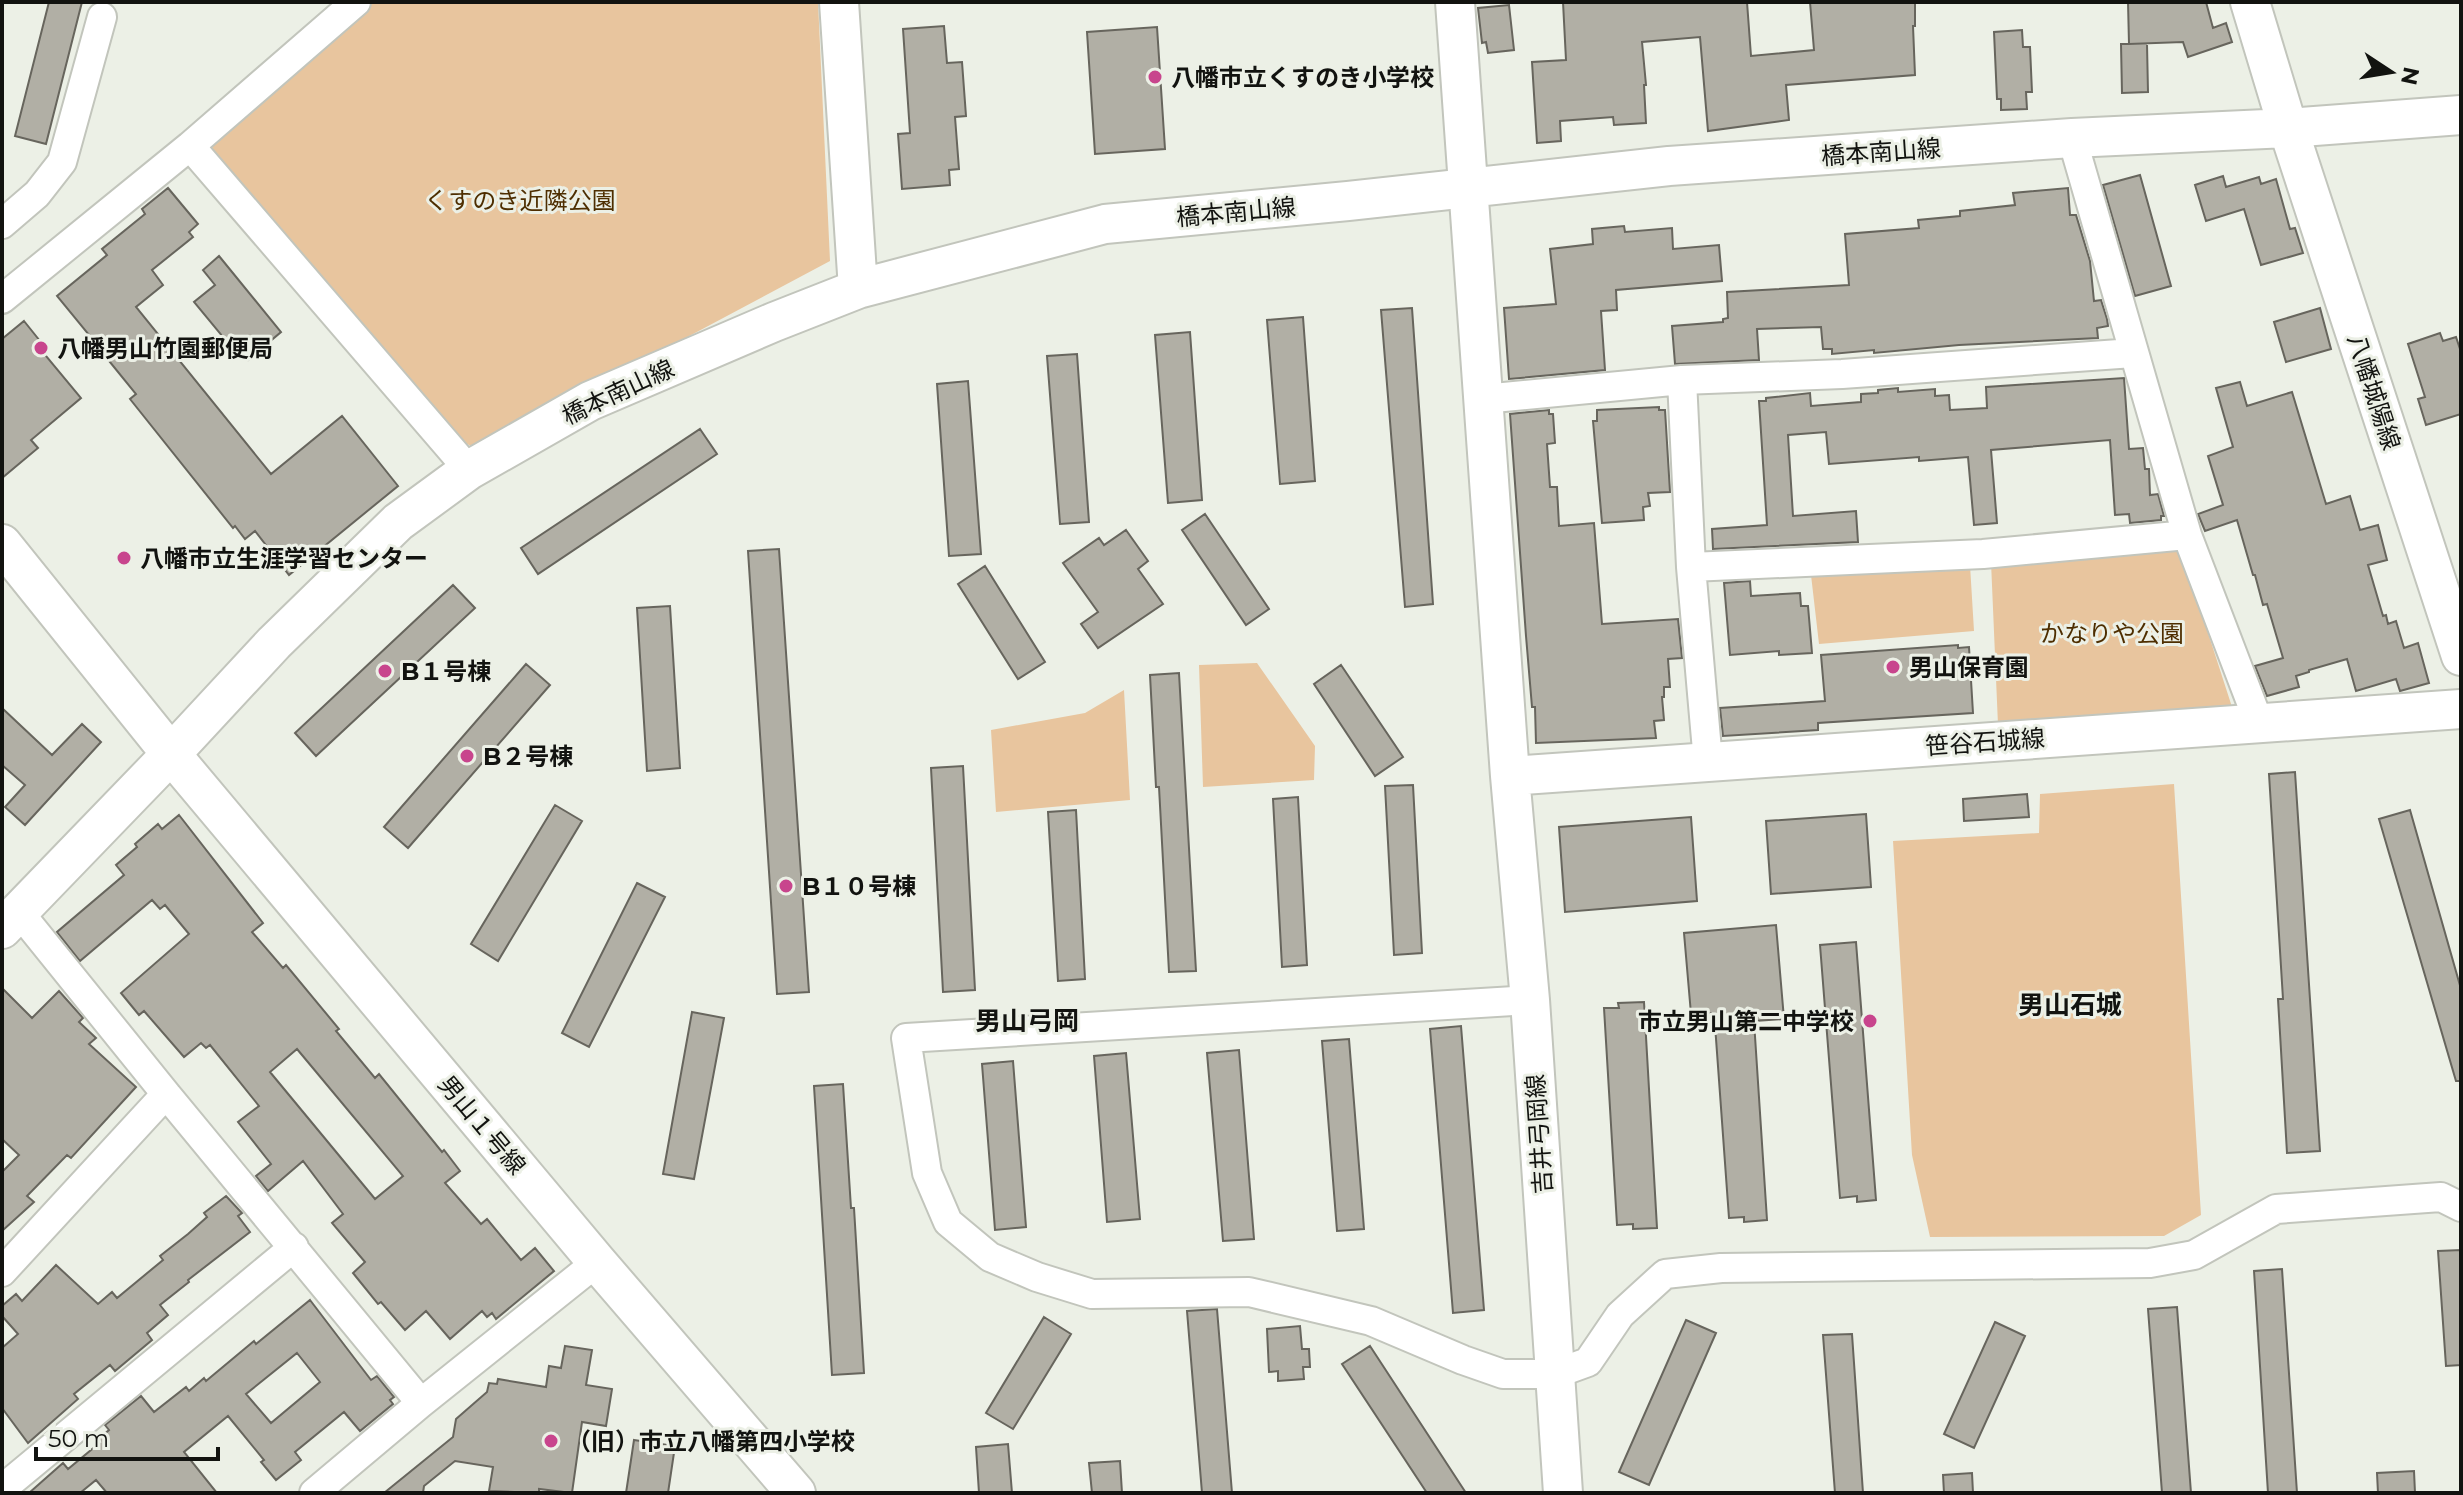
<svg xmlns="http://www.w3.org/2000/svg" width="2463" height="1495" font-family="Montserrat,'Noto Sans JP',sans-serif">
<rect width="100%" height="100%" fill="#ecf0e6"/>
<path fill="#e8c59e" d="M369,2h449l12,259 -353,188 -14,-7 -251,-293 2,-17z
M2179,543l53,164 -234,18 -7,-163z
M1970,565l4,66 -155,13 -8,-69z
M1257,663l58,83 -1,34 -111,7 -4,-122z
M1124,690l6,110 -134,12 -5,-82 94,-17z
M2174,784l27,431 -37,21 -234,1 -18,-82 -19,-314 146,-8 1,-39z"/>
<path fill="#b1afa5" stroke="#67655d" stroke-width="2" fill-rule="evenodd" d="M49,2h33l-36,142 -31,-8z
M1563,2h184l4,54 63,-6 -4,-48h105v24h-2l2,49 -129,10 3,35 -81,11 -8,-94 -58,5 4,43h-2l2,38 -32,2 -1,-8 -53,4 1,20 -24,2 -5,-81 34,-2z
M2128,2h78l7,26 13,-5 6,19 -44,15 -5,-15 -54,2z
M1509,5l5,45 -26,3 -2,-11 -4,1 -4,-35z
M944,26l3,37 15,-1 4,54 -11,1 4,52 -10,1 1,15 -48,4 -4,-55 12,-1 -7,-104z
M1157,27l8,122 -70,5 -8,-122z
M2022,30l1,17h7l2,45h-6l1,17 -26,1v-11h-4l-3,-67z
M2121,44h26l1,48 -26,1z
M2140,175l31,111 -36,10 -32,-111z
M2223,176l3,11 33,-10 2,7 15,-5 14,50 5,-1 8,25 -42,12 -17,-56 -38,12 -11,-36z
M168,188l30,36 -9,8 4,5 -41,33 11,15 -27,22 135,167 71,-58 56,70 -109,89 -34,-44 -10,8 -10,-13 -2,2 -103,-129 6,-5 -35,-43 -5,4 -12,-14 6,-5 -33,-40 50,-41 -5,-6 43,-35 -3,-5z
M2068,188l2,27h6l14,46 4,40 7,-1 6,19 1,7 -11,2 1,10 -139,7 -85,8v-3l-42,4v-5h-9l-2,-22 -64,2 2,31 -84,4 -3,-38 51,-4v-3l5,-1 -1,-26 122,-7 -4,-51 74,-6 -1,-8 42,-4v-5l55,-6 -2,-12z
M1624,226l1,6 47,-4 1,21 46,-4 3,36 -106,9 1,20 -16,1 4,59 -96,9 -5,-71 52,-4 -6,-55 43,-5 -1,-15z
M219,256l62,76 -33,28 -12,-15 -4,3 -38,-46 21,-17 -12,-15z
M1412,308l21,296 -28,3 -24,-297z
M2320,308l11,41 -45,13 -12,-40z
M1303,317l12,164 -35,3 -13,-164z
M24,321l16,20 -4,3 45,54 -50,42 7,8 -36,30v-139z
M1190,332l12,168 -34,3 -13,-168z
M2440,333l3,8 13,-4 5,15v62l-35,11 -8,-26 7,-2 -17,-53z
M1077,354l12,168 -29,2 -13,-168z
M2124,378l5,71 14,-1 2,21h4l1,26 8,-1 6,22h-3v4l-31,3 -1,-9 -14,1 -5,-75 -119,10 6,73 -23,2 -6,-68 -49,4v-4l-90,7 -3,-32 -38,3 5,81 63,-5 2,31 -145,7 -1,-20 55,-4 -8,-124h7v-3l44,-5 1,13 50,-4v-8l17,-1v-3l20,-2v4l37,-3v7l14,-1 1,15 37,-2 -1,-21z
M968,381l13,173 -32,2 -12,-172z
M2240,382l7,24 45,-14 34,112 24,-8 10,34 18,-5 9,35 -19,5 15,51 3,-1 2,9 8,-3 8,27 14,-5 11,40 -29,8 -4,-12 -40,12 -9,-32 -38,11v2l-13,4 3,11 -32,9 -12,-30 28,-8 -16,-54 -4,1 -8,-30h-2l-16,-55 -32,11 -7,-17 25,-9 -15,-49 25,-9 -17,-59z
M1659,407v3h6l5,82 -22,1 2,13 -7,1 1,13 -42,3 -9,-102h4v-11z
M1549,410v4h4l2,29 -8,1 3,43h7l2,39 35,-3 8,101 76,-5 4,39 -14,1 2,28h-6v10h-2l2,23 -10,1 2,17 -120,5 -1,-36h-3l-6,-71 -16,-222z
M700,429l17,25 -179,120 -17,-26z
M1205,514l64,95 -23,16 -64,-95z
M1126,530l22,31 -10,8 25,35 -65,44 -17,-24 17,-12 -35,-49 36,-25 5,7z
M779,549l30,443 -32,2 -29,-443z
M985,566l60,96 -27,17 -60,-95z
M1750,581l1,15 49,-3 1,13h7l4,47 -33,2v-4l-49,4 -6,-72z
M453,585l22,23 -159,148 -21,-23z
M670,606l10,162 -33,3 -10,-163z
M1958,645v3l11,-1 4,66 -155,10v7l-95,6 -3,-28 105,-7 -4,-46z
M526,664l24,21 -142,163 -24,-21z
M1341,665l62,92 -28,19 -61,-92z
M1179,673l17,298 -27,1 -10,-185h-3l-6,-112z
M2,708l50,47 30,-31 19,18 -76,83 -20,-18 20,-22 -23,-20z
M963,766l12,224 -32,2 -12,-224z
M2295,772l25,379 -33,2 -9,-154h5l-14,-225z
M1413,785l9,168 -28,2 -9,-169z
M2027,794l2,23 -65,4 -1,-22z
M1298,797l9,168 -25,2 -9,-168z
M555,805l27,16 -84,140 -27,-17z
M1076,810l9,169 -27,2 -10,-169z
M2410,810l51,179v92h-5l-77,-262z
M1866,814l5,73 -100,7 -5,-73z
M179,815l84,108 -11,9 31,36 3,-3 53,64 -3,2 39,47 4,-4 63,78 2,-2 16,21 -15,12 36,41 6,-5 34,41 14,-12 19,23 -58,48 -4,-6 -5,4 -5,-6 -32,28 -24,-28 -21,19 -24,-28 -3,2 -25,-31 12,-11 -33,-39 11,-9 -40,-53 -35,30 -12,-15 15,-12 -33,-42 21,-16 -49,-61 -4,3 -5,-5 -17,14 -40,-46 -5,4 -18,-22 68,-59 -24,-29 -5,4 -8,-9 -72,61 -23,-29 67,-57 -8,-10 21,-18 -2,-3 23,-20 4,5zM297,1049l106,127 -28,23 -105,-127z
M1691,817l6,84 -132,11 -6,-85z
M637,883l28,14 -76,150 -27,-14z
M1776,925l8,94 -30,2 13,199 -23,2v-5l-15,1 -14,-193h-3l-1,-12 -20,1 -7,-81z
M1856,942l20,258 -19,2v-6l-17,2 -20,-253z
M2,988l30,30 27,-27 24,27 -4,4 17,16 -7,6 47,43 -65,71 -4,-3 -40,41 7,6 -32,29v-59l17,-17 -17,-16z
M1644,1002l13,226 -24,1v-5l-16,1 -13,-217h15l-1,-5z
M692,1012l32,6 -30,161 -31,-5z
M1461,1026l23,284 -31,3 -23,-284z
M1349,1039l15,190 -27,2 -15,-190z
M1239,1050l15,189 -31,2 -16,-188z
M1126,1053l14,166 -33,3 -13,-166z
M1013,1061l13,166 -31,3 -13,-166z
M843,1084l8,124h3l10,165 -32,2 -18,-289z
M226,1196l16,17 -4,3 12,16 -62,48 1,2 -29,23 8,10 -21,18 5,7 -37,31 -5,-6 -36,29 4,5 -50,44 -26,-35v-60l16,-14 -16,-18v-10l14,-12 6,7 34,-36 42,39 14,-12 5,6 46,-38 -3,-4 28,-22 19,-17 -3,-4z
M2461,1250v115l-15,1 -8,-115z
M2282,1269l15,224h-29l-14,-222z
M310,1300l61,80 6,-4 17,21 -4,3 3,4 -33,27 -16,-19 -49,40 6,8 -25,20 -15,-18 3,-2 -36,-44 -44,36 33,41h-110l-11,-13 -16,13h-51l34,-30 5,6 29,-24 -2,-3 14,-12 -4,-5 36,-29 13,16 32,-25 3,4 15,-13 2,3 48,-40 2,3zM297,1353l23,29 -49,41 -25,-29z
M2177,1307l14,186h-29l-14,-184z
M1217,1309l15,184h-30l-15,-182z
M1044,1317l27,17 -58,95 -27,-16z
M1686,1320l30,13 -67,152 -30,-13z
M1995,1322l30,14 -51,112 -30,-14z
M1300,1326l2,23h7l1,18h-7l1,12 -26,2v-10l-9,1 -2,-43z
M1852,1334l11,159h-28l-12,-158z
M565,1346l27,4 -6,35 26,4 -6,37 -24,-4 -10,71 -33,-4v4l-50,-2 4,-24 -38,-6 -31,25 -1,7h-39l69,-56 3,-18 31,-27 2,-9 8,1 1,-5 48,8 3,-21 12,2z
M1370,1346l96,147h-39l-85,-129z
M634,1440l41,6 -7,47h-42z
M1008,1444l4,49h-33l-3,-46z
M1120,1461l2,32h-30l-3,-30z
M2414,1471l1,22h-37l-1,-20z
M1972,1473l1,20h-29l-1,-18z"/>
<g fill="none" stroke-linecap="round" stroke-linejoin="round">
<g stroke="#c2c5bc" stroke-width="32">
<path id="street" d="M2072,138l115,397 72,188
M190,146l279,324
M2,224l35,-30 25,-32 40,-145
M2,299l188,-153 166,-144
M1682,380l9,187 17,195
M1483,399l199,-19 160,-6 291,-21
M1691,567l292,-13 204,-19
M19,912l147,182 255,309
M1530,1000l-624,38 21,135 21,49 42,35 47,20 55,17 157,-2 122,29 92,39 40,14h52l33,-12 32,-47 45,-41 56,-6 429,-5 44,-8 82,-46 165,-12 20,10
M2,1272l164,-178
M2,1489l292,-242
M314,1493l107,-90 176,-141"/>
</g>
<g stroke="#c2c5bc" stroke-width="42">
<path id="secondary" d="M839,2l19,287
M1455,2l55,774 20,224 33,493
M2250,2l38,126 173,528
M2,544l169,210 426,508 199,231
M1510,776l951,-67
M2,929l169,-175 103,-111 124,-121 71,-52 121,-69 184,-79 84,-33 247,-65 243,-23 321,-35 403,-28 216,-10 173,-13"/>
</g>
<use href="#street" stroke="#fff" stroke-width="28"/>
<use href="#secondary" stroke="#fff" stroke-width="38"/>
</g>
<g fill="#c8458d" stroke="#ecf0e6" stroke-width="3">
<circle cx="1155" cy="77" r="8"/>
<circle cx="41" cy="348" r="8"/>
<circle cx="124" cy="558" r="8"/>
<circle cx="1893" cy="667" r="8"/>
<circle cx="385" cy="671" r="8"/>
<circle cx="467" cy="756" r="8"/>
<circle cx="786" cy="886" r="8"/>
<circle cx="1870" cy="1021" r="8"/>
<circle cx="551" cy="1441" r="8"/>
</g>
<g text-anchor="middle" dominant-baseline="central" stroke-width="6" stroke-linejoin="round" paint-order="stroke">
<g font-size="24" font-weight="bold" fill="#121310" stroke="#ecf0e6" text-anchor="start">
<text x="1171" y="77">八幡市立くすのき小学校</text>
<text x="57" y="348">八幡男山竹園郵便局</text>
<text x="140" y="558">八幡市立生涯学習センター</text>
<text x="1909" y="667">男山保育園</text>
<text x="401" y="671">B１号棟</text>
<text x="483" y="756">B２号棟</text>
<text x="802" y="886">B１０号棟</text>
<text x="1854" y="1021" text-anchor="end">市立男山第二中学校</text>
<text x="567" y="1441">（旧）市立八幡第四小学校</text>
</g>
<g font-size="24" fill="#121310" stroke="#ecf0e6">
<text transform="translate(1881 152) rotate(-4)">橋本南山線</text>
<text transform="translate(1236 212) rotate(-5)">橋本南山線</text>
<text transform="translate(618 392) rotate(-25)">橋本南山線</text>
<text transform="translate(2374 392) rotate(72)">八幡城陽線</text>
<text transform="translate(1985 742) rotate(-4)">笹谷石城線</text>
<text transform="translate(482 1125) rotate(50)">男山１号線</text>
<text transform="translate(1539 1134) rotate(-94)">吉井弓岡線</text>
</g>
<g font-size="24" fill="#4e2e00" stroke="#ecf0e6">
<text x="520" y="200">くすのき近隣公園</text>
<text x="2112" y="633">かなりや公園</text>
</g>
<g font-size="26" font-weight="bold" fill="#121310" stroke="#ecf0e6">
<text x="2070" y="1005">男山石城</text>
<text x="1027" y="1021">男山弓岡</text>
</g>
</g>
<rect width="2463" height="1495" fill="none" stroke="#121310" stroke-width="8"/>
<g transform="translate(2391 72) rotate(102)" stroke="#ecf0e6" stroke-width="6" paint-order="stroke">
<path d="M0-6L14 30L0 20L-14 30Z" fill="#121310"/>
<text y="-12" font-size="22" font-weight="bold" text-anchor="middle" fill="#121310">N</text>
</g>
<path d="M36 1447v12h182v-12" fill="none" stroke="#121310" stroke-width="4"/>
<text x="48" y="1447" font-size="24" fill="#121310" stroke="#ecf0e6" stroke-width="6" paint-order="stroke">50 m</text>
</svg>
